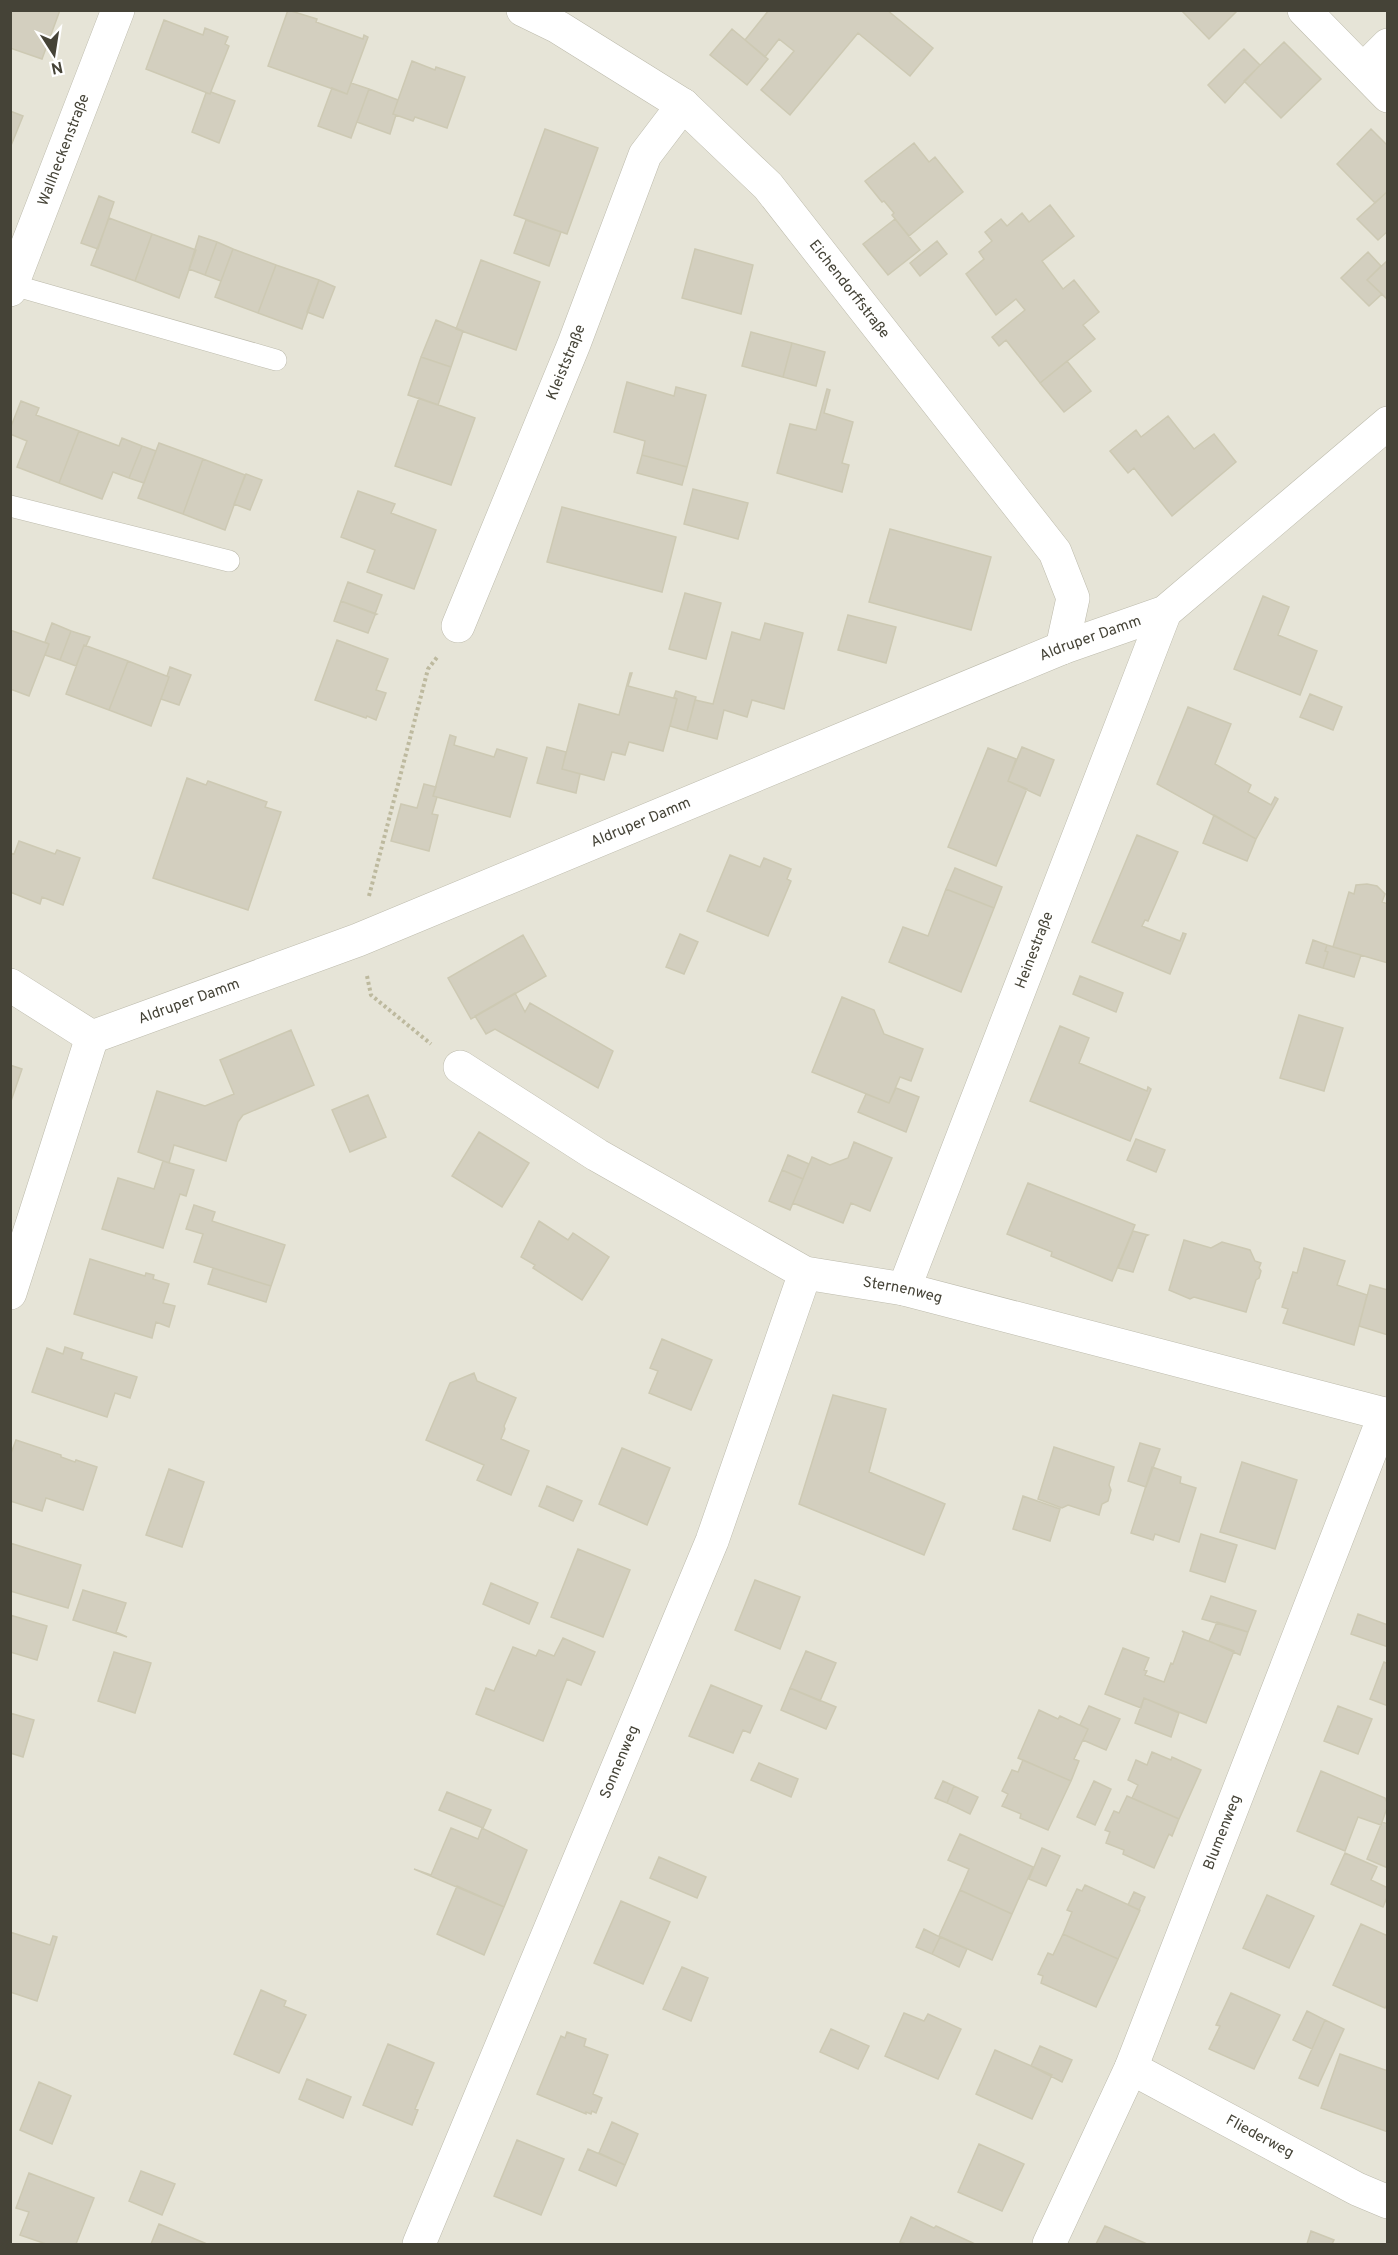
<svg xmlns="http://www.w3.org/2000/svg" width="1398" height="2255" font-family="Overpass,sans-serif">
<rect width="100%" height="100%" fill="#f2f1e8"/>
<path fill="#e6e4d7" d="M11,11h1376v2233h-1376z"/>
<path fill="#d3cfbf" stroke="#cdc9b3" stroke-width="1.5" d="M10,10h50l-18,49 -32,-11z
M288,10l29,9 -1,3 47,17 1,-4 4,2 -21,57 -79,-28z
M769,10h118l46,38 -23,28 -52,-43 -68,82 -29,-25 33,-39 -15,-12 -14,18 -20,-17z
M1181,10h57l-29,29z
M164,20l39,15 2,-7 23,9 -3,7 4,2 -19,48 -64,-25z
M732,29l36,30 -21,26 -37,-30z
M1284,42l37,37 -40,39 -37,-37z
M1244,49l16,16 -35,38 -17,-18z
M412,61l23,9 1,-3 29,10 -18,51 -32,-11 -2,4 -20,-7z
M351,83l18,6 -18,49 -33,-12 14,-38 15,6z
M369,89l29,11 -5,14 3,1 -6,19 -33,-12z
M211,92l24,9 -16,42 -27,-11 14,-39 4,1z
M10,111l13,5 -13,32z
M545,129l53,19 -31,86 -53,-19z
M1371,129l17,17v45l-13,12 -38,-39z
M914,143l15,19 6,-5 28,35 -54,44 -17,-21 2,-2 -10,-12 -2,1 -17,-21z
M1388,191v40l-10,9 -21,-21z
M99,196l15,6 -16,47 -17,-6z
M1050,205l24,31 -32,25 21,28 11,-9 25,32 -16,13 12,14 -55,44 -34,-43 -7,6 -7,-9 33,-27 -9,-11 -20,16 -30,-41 18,-15 -5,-7 13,-11 -7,-9 16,-13 6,7 15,-13 7,9z
M109,218l43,16 -17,47 -44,-16z
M895,219l25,31 -32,25 -25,-31z
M526,220l35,12 -12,34 -35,-13z
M152,234l44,16 -17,48 -44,-17z
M199,236l18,6 -12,33 -16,-6z
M937,241l10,13 -27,22 -10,-13z
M217,242l16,7 -12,32 -16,-6z
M233,249l43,16 -18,48 -43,-16z
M695,249l58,16 -12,49 -59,-16z
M1368,252l13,14 -14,14 15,14 -13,12 -28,-28z
M481,260l59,22 -24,68 -60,-21z
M1388,260v40l-21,-20z
M276,265l43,15 -17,49 -44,-16z
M319,280l16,7 -12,31 -16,-6z
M436,320l27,11 -12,36 -30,-10z
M751,332l41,11 -9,34 -41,-11z
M792,343l33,9 -9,34 -33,-9z
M421,357l30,10 -13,38 -30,-10z
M1067,361l24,30 -27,21 -24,-29z
M627,382l47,14 2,-9 30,8 -19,72 -45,-12 3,-14 -31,-9z
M827,389l3,1 -6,23 29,9 -11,41 7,2 -7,27 -65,-19 13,-49 26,6z
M419,398l56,20 -24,67 -56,-19z
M21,401l18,7 -3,7 43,16 -20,52 -42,-16 10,-26 -17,-7v-5z
M1168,416l26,33 20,-15 22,28 -64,54 -38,-48 -6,5 -18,-22 26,-21 5,7z
M79,431l40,15 3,-8 20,8 -13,32 -16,-6 -11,27 -43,-16z
M159,443l44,16 -20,55 -45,-16z
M142,446l14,5 -12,32 -15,-5z
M642,455l45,12 -5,18 -45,-12z
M203,459l42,16 -20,55 -42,-16z
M246,474l16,6 -12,30 -16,-6z
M693,489l55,14 -10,36 -54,-15z
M358,491l37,13 -4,9 45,17 -22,59 -47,-17 8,-22 -34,-13z
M562,507l114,30 -14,55 -115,-30z
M890,529l101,28 -20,73 -102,-28z
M348,582l34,13 -7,19 -34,-13z
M685,593l36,10 -15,56 -37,-10z
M1263,596l26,11 -11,28 39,16 -17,44 -66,-26z
M341,601l36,13 -2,1 -7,18 -34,-12z
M848,615l48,12 -10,36 -48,-13z
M52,623l19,8 -11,29 -15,-5 4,-11 -4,-2z
M765,623l38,10 -19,76 -32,-9 -5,17 -23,-7 -7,29 -30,-8 8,-31 18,4 19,-72 28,8z
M10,630l39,14 -20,52 -19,-7z
M71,631l19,6 -4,9 -2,-1 -8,21 -16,-6z
M337,640l51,19 -12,31 10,3 -10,27 -9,-4 -1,2 -51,-18z
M84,645l44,16 -19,49 -43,-16z
M128,661l41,16 -18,49 -42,-16z
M170,667l21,8 -12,30 -18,-6 8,-22 -2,-1z
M630,673h2l-4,13 49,13 -14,52 -34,-9 -4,13 -13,-3 -8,28 -42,-11 17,-65 40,11z
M676,691l20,6 -9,34 -17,-5 7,-27 -3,-2z
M1310,694l32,13 -9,23 -33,-13z
M1188,707l43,17 -16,40 36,21 -3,7 23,13 4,-8 3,2 -22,40 -99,-55z
M450,735l6,2 -2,8 40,12 3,-8 30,9 -17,59 -77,-21z
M547,747l19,5 -4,17 18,5 -4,19 -39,-10z
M1022,747l32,13 -14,36 -32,-15z
M988,748l28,11 -8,22 19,8 -31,77 -48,-19z
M187,778l19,7 2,-4 59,21 -2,5 16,5 -33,98 -95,-32z
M424,784l12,3 -3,9 4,1 -5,17 6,1 -9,36 -38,-10 10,-37 16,4z
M1214,815l42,24 -9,22 -44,-18z
M1137,835l41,17 -30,69 -3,-1 -3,6 38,15 3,-8 3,1 -16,40 -78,-32z
M19,841l36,13 2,-4 23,8 -17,47 -21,-8 -2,7 -30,-12v-39l4,1z
M730,855l30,12 4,-9 27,11 -4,10 4,2 -23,55 -61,-25z
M955,868l47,19 -8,21 -48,-19z
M1367,884l10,2 8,8 -3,8 6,2v59l-55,-16 16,-55 5,2 2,-9z
M946,889l48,19 -33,84 -72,-30 14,-35 25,9z
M680,934l18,8 -14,32 -18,-7z
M523,935l23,41 -75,43 -23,-41z
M1313,940l14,5 -2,6 3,1 -5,16 -17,-5z
M1327,945l34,10 -7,22 -31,-9 5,-16 -3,-1z
M1080,976l43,17 -7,19 -43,-18z
M515,993l10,19 5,-9 83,48 -15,37 -103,-59 -9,5 -11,-18z
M842,997l32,13 10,24 39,15 -12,32 -11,-4 -11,26 -77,-31z
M1299,1015l44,13 -19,63 -44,-13z
M1060,1026l29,12 -10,25 68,28 1,-4 3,2 -21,52 -100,-40z
M291,1030l23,55 -71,30 -5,7 -12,39 -52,-16 -5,18 -31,-11 19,-61 48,15 29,-12 -14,-34z
M10,1065l12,4 -12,35z
M896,1088l23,9 -13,35 -48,-20 8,-18 23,9z
M368,1095l18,42 -36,15 -18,-42z
M479,1132l50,31 -27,44 -50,-31z
M1136,1139l29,11 -9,22 -29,-12z
M854,1142l38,16 -22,53 -19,-8 -8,20 -50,-20 19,-46 18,8 18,-7z
M788,1155l21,9 -6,15 -21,-9z
M163,1161l31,9 -8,26 -6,-2 -17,54 -61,-19 16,-51 36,11z
M782,1170l21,9 -13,31 -21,-9z
M1028,1183l107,42 -23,56 -61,-25 1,-4 -45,-18z
M194,1205l21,7 -3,9 73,24 -14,41 -77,-24 9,-28 -17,-5z
M539,1221l29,19 5,-7 36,24 -27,43 -49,-32 2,-3 -14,-8z
M1133,1231l15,4 -2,1 -13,36 -15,-4z
M1184,1240l27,8 11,-6 28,8 5,11 6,2 -2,5 2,3 -2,7 -3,2 -10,32 -52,-15 -4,2 -21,-9z
M1304,1248l41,13 -8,24 30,10 -13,50 -71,-22 5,-14 -6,-2 11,-35 4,1z
M90,1259l55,17 1,-3 8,2 -1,4 16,5 -6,19 12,3 -6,21 -13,-5 -4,16 -78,-24z
M213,1268l58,18 -5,16 -58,-18z
M1370,1285l18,5v45l-29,-9z
M662,1339l50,21 -21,50 -42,-17 9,-22 -8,-3z
M65,1347l18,6 -2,6 56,18 -7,21 -15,-5 -8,24 -75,-25 15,-44 16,6z
M474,1373l3,8 39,17 -12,28 1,3 -4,10 28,12 -18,44 -34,-15 7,-15 -58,-25 24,-57z
M833,1395l53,14 -17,63 76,32 -21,51 -125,-51z
M16,1440l45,15v2l14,5 1,-2 21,7 -14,43 -37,-12 -4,13 -32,-10v-45z
M1140,1443l20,6 -14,38 -18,-6z
M1054,1447l60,20 -5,18 2,5 -3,11 -6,3 -3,11 -31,-10 -6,3 -24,-9z
M622,1448l48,20 -23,57 -48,-21z
M1242,1462l55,18 -22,69 -55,-17z
M1152,1467l29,10 -1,6 16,5 -17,54 -24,-8 -2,6 -22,-7z
M169,1469l35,13 -22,65 -36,-12z
M547,1486l35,15 -9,20 -34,-15z
M1023,1496l37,13 -10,32 -37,-12z
M1201,1534l36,11 -12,37 -35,-11z
M10,1543l71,22 -13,43 -58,-17z
M578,1549l52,21 -27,67 -52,-20z
M755,1580l45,17 -20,52 -45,-19z
M491,1583l47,20 -9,21 -46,-20z
M83,1590l43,13 -10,29 11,5 -54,-17z
M1211,1596l45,15 -8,21 -46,-13z
M1358,1614l30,11v22l-37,-13z
M10,1615l37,11 -10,34 -27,-8z
M1217,1622l31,10 -8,23 -31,-14z
M1182,1631l52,20 -28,72 -62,-25 -3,10 -36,-14 18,-46 26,10 -5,12 3,1 -2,4 19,7 7,-19 2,1 11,-31z
M563,1638l32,14 -14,33 -14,-6 -24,62 -67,-27 10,-26 8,3 19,-44 23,9 3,-6 15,6z
M806,1651l30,12 -16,38 -30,-13z
M114,1652l37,11 -16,50 -37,-12z
M1384,1662l4,2v42l-18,-7z
M711,1685l51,21 -12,27 -7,-3 -10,23 -44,-17z
M790,1688l46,19 -10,22 -45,-19z
M1144,1698l35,15 -8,24 -36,-14z
M1089,1706l31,13 -14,31 -23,-10 5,-11 -8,-4z
M1338,1706l34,13 -14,35 -34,-13z
M1039,1710l19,9 2,-3 28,13 -14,30 5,2 -8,20 -53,-23z
M10,1713l24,7 -11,37 -13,-4z
M1152,1752l19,8 1,-3 29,13 -22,49 -47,-21 6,-13 -10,-5 8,-20 11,5z
M1023,1760l48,21 -23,49 -28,-12 1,-4 -19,-8 6,-12 -6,-3 10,-21 6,2z
M759,1763l39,16 -7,18 -40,-17z
M1321,1771l64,27 3,7 -7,20 -23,-8 -13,34 -48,-20z
M943,1781l11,5 -7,17 -12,-5z
M1094,1781l17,8 -16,36 -18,-8z
M954,1786l24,11 -8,17 -23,-11z
M447,1792l44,18 -8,18 -44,-18z
M1127,1796l52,23 -7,17 -3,-2 -15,34 -31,-14 1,-4 -18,-7 4,-11 -5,-2 9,-19 5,2z
M1382,1822l6,2v44l-21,-9z
M451,1828l27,11 4,-11 45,22 -23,57 -90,-38 17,6z
M960,1834l73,33 -21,47 -52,-24 9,-21 -21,-9z
M1042,1848l18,8 -14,30 -17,-7z
M1345,1853l32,14 -6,13 17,8v7l-5,12 -52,-23z
M659,1857l47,20 -9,21 -47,-20z
M1085,1885l55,25 -22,49 -55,-25 9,-22 -5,-2 10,-21 5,2z
M457,1886l47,21 -20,48 -47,-21z
M960,1890l52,24 -20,46 -53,-24z
M1134,1892l11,5 -6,13 -11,-5z
M1267,1895l47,21 -25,52 -46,-20z
M621,1901l49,21 -27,62 -49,-21z
M1361,1924l27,12v67l-3,5 -52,-23z
M924,1929l16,8 -8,17 -16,-7z
M10,1932l40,13 3,-9 4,1 -20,64 -27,-9z
M1063,1934l55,25 -22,48 -55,-24 2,-7 -5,-2 10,-21 5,2z
M940,1937l27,12 -8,18 -27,-13z
M682,1967l26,11 -17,43 -28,-12z
M261,1990l25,11 -2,5 22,9 -27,58 -45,-19z
M1231,1993l49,22 -26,54 -45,-20 11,-23 -4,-1z
M1307,2011l18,9 -13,29 -19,-9z
M904,2013l20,8 4,-7 33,15 -23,50 -53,-23z
M1325,2020l19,9 -26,57 -19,-8z
M831,2029l38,17 -11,23 -38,-17z
M567,2032l19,7 -2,7 24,9 -15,39 9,4 -6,15 -4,-2 -1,3 -5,-2v2l-49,-20 24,-58 4,2z
M388,2044l46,19 -19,46 3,1 -6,15 -49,-20z
M1040,2046l32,14 -10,22 -31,-16z
M995,2050l57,25 -20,44 -56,-25z
M1340,2054l48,17v61l-67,-24z
M307,2079l44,18 -8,21 -44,-19z
M39,2082l32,14 -19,48 -32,-14z
M612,2122l26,12 -13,31 -26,-12z
M517,2140l47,19 -23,56 -47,-19z
M979,2144l45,20 -22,47 -44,-19z
M588,2149l37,16 -9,21 -37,-16z
M141,2171l34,13 -13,31 -33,-14z
M29,2173l65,25 -18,46h-30l-26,-9 9,-23 -13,-4z
M911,2217l23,11 2,-2 39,18h-69l-6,-2z
M159,2224l48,20h-56z
M1105,2226l42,18h-51z
M1311,2231l23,9 -2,4h-25z"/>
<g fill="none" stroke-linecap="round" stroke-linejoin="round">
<g stroke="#bdbbac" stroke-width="22">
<path id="lane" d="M13,285l263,75
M10,506l219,55"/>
</g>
<g stroke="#bdbbac" stroke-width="34">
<g id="street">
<path id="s1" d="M523,10l35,17 125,78 85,81 287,366 18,46 -11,50"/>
<path d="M1304,10l84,86"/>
<path d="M1363,70l25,-25"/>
<path id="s2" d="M10,290l108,-280"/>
<path id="s3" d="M458,626l116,-282 71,-189 38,-50"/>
<path d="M10,985l82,52"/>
<path id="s4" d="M460,1067l137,88 208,118 99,16 484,126"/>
<path id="s5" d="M904,1289l261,-677"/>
<path id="s6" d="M10,1293l82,-256 266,-97 704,-292 103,-36 223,-189"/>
<path id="s7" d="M1131,2068l226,121 31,13"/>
<path id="s8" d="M419,2244l293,-703 93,-268"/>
<path id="s9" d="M1049,2244l82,-176 254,-654"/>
</g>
</g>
<path stroke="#bdb99e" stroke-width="4" stroke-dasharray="3 3" stroke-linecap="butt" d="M369,896l59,-227 10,-13
M367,976l4,19 60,49"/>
<use href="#lane" stroke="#fff" stroke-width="21"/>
<use href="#street" stroke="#fff" stroke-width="33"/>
</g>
<g text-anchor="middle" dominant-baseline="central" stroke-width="6" stroke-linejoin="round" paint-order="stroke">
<g font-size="15" fill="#454337" stroke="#fff">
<text stroke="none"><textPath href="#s2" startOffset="150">Wallheckenstraße</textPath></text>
<text stroke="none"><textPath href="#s1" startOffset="435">Eichendorffstraße</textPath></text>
<text stroke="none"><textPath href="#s3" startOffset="285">Kleiststraße</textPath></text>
<text stroke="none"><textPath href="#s6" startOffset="1344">Aldruper Damm</textPath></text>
<text stroke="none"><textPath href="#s6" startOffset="858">Aldruper Damm</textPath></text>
<text stroke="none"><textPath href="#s5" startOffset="363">Heinestraße</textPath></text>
<text stroke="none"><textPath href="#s6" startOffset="372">Aldruper Damm</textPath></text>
<text stroke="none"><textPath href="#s4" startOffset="501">Sternenweg</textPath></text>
<text stroke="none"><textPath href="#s8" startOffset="522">Sonnenweg</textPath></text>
<text stroke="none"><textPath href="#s9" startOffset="447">Blumenweg</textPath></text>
<text stroke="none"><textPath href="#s7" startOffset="146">Fliederweg</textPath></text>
</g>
</g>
<rect width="1398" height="2255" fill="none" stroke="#454337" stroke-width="24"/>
<g transform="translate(54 54) rotate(168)" stroke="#ffffff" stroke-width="4.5" paint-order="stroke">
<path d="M0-4.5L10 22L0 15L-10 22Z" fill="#454337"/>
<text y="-9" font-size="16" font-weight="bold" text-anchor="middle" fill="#454337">N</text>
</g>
</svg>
